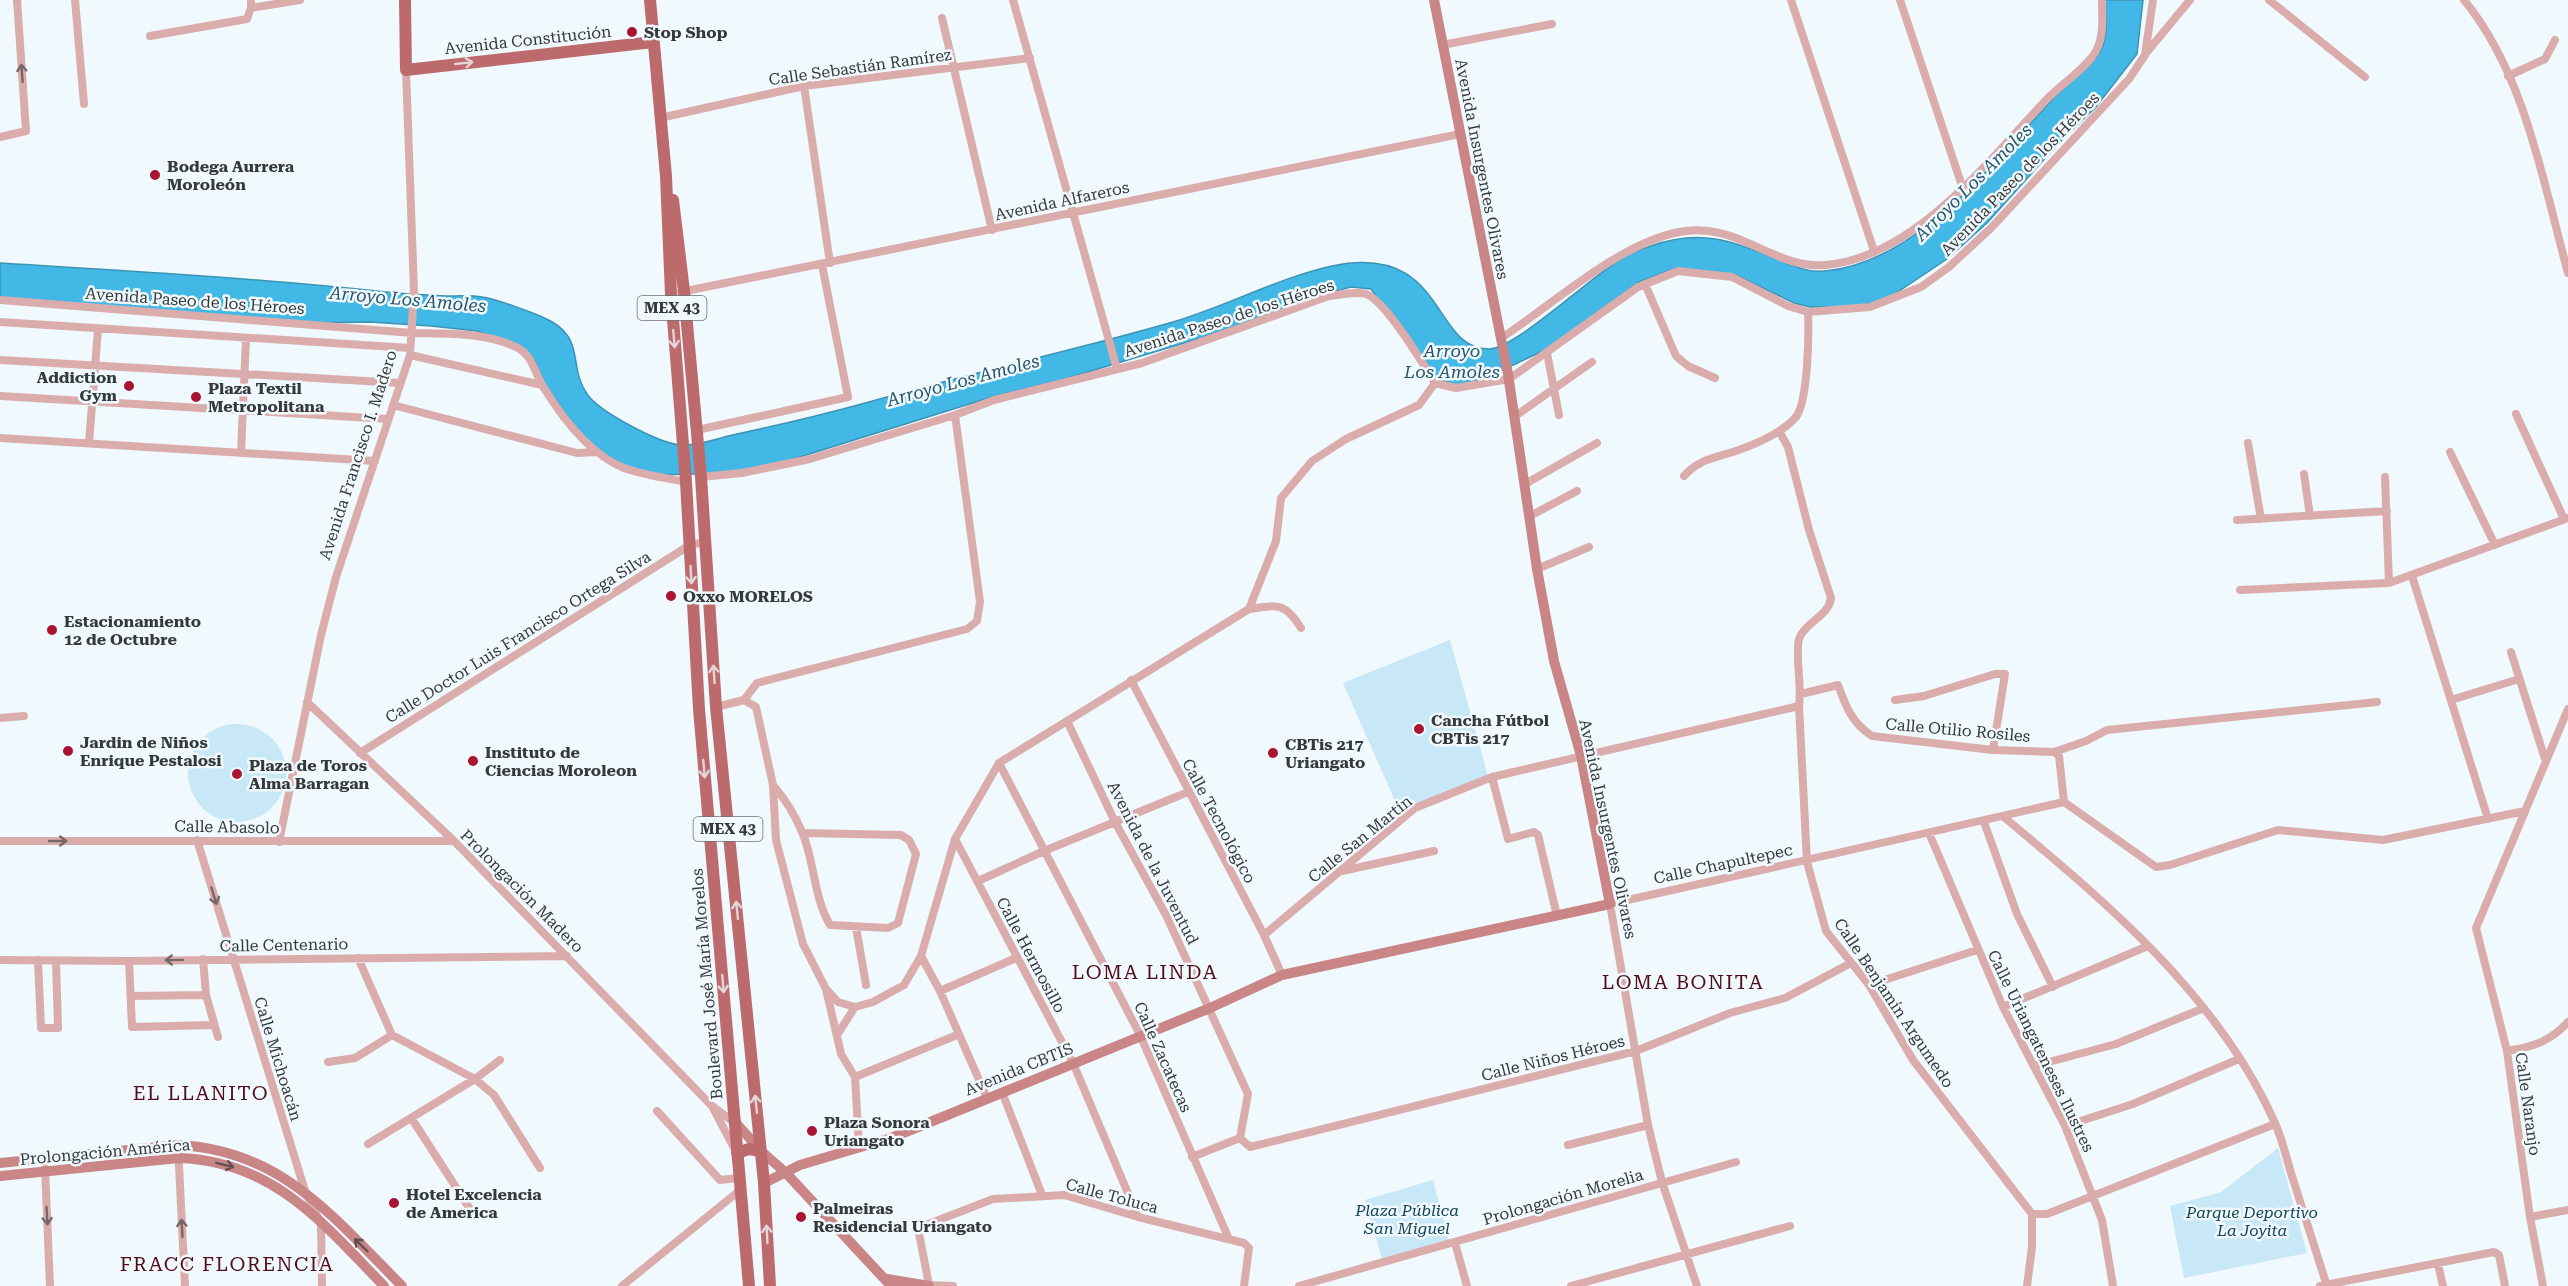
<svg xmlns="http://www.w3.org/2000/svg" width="2568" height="1286" font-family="'Roboto Serif',serif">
<rect width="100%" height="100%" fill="#f0f9fd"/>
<path fill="#c8e7f7" d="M1450,640l38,136 -89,34 -56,-127z
M188 773a49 49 0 1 1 98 0a49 49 0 1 1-98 0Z
M2278,1148l29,105 -123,25 -14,-72 51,-14z
M1433,1180l16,60 -67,19 -17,-59z"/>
<path fill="#42b8e7" stroke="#3e92b3" stroke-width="1.5" d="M2105,0h38l-6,54 -41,53 -37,36 -72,80 -40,36 -54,36 -19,8 -27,4h-37l-16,-4 -58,-28 -60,-7 -37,14 -92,67 -63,30 -27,6 -20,-6 -66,-90 -20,-2 -19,5 -131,46 -140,42 -66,16 -224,70 -40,7 -74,2 -32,-8 -31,-20 -19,-20 -31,-43 -9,-23 -16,-14 -42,-16 -46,-5 -61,-4 -63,1 -307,-24v-36c129,8 258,15 386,29 20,2 40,3 60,4 12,0 25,-1 36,1 19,3 40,12 58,19 49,20 26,47 47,78 12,18 72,49 93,51 16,1 33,-5 48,-9 47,-10 94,-21 141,-34 101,-29 203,-51 304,-80 54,-16 105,-44 159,-56 115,-24 99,84 157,83 29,-1 108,-79 140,-95 7,-3 15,-6 22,-8 50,-18 81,-5 128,14 15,6 30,13 46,11 92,-8 168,-109 227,-171 15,-17 40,-32 50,-52 6,-14 4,-33 3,-48z"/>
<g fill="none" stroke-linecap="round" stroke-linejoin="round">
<path stroke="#dbacac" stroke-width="8" d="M75,0l9,104
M1013,0l104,369
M1791,0l83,251
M1900,0l62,186
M2269,0l96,77
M2464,0c61,74 79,182 104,273
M251,8l49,-8
M942,18l50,212
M150,36l97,-17 4,-11v-8
M1442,45l110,-21
M2147,52l43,-52
M2508,76l37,-17 10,-19
M804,86l26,177
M660,118l144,-32 226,-28
M0,137l26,-6 -9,-131
M1645,284l31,72 12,10 27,12
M681,292l779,-158
M0,300l412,33c35,1 72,-1 104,14 18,9 18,26 28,41 19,31 45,66 80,80 19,7 42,10 62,14
M0,322l410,26
M1501,338c53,-34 112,-90 173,-105 63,-15 98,37 152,32 89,-8 163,-105 220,-165 14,-15 34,-27 46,-43 13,-16 10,-38 10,-57
M1547,353l12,62
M410,355l132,30
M0,360l400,23
M0,396l388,23
M393,405l184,48 20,-1
M2516,414l48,105
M1514,417l78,-55
M697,430l151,-33 -26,-132
M1779,431l9,16 21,83 22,68c-2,18 -26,24 -32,41 -4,14 3,47 0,67l8,156 19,69 43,54 44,75 119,154v33l-5,39
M0,438l375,23
M89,443l9,-114
M2248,443l13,76
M2450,452l45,93
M241,453l5,-114
M2304,474l6,42
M1684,476c15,-17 31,-18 52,-25 20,-7 46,-18 60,-34 12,-16 13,-83 12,-105
M701,477l41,-4 68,-14 145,-44 39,-15 148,-37 187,-67c11,-1 26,-5 37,-2 20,7 57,70 69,89l21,5 53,-9 129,-92 40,-16 54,6 56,29 20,6 62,-5 51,-20 28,-20 43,-40 137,-148 16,-24 8,-55
M2385,477l4,106
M1525,484l72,-41
M1530,516l47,-25
M2237,520l150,-9
M1537,569l52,-22
M2412,576l76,243
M2240,590l149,-7 179,-65
M1249,609c29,-4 36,-7 52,19
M2511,652l34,107
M1131,680l133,255 18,40
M1801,694l37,-9c8,22 14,38 34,51l121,14 61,2 32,-11 21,-11 270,-28
M744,700l13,-17 210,-54 10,-8 3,-19 -25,-187
M1895,700l29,-4 71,-22h10l-12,76
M2451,700l68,-21
M307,702l147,139 258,265 23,17
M716,707l28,-7 12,7 17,78 3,55 27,104 23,45 15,65 14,23 4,71
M0,718l24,-2
M1068,723l47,99 51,93 82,179 -8,44
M2054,752l5,4 5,46
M360,753l330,-208 15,-3
M999,763l141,272 89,204
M1492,777l16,62 26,-7 4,3 19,81
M773,785c12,14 22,30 29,47 13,30 11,64 28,93l58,3 10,-5 18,-69 -7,-14 -8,-5 -98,-2
M2064,802l92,65 14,-2 108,-35 105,10 142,-29
M2005,818c102,85 213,178 269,303 8,17 12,35 17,52 12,38 24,76 36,113
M1984,822l33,92 36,73
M1929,833l74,174 62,119 37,94 11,66
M955,839l118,224 65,154
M197,840l108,351 16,33 1,62
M0,841h454
M279,842l42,-207 15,-58 74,-222 4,-64 -8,-221
M1342,871l92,-20
M978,881l66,-30 144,-59
M856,927l10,58
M1264,935l151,-127 77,-31 307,-71
M921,956l19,35 47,107
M358,958l34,77 83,44 19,16 46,73
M203,959l3,36 12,42
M0,960l129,1 438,-5
M38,960l3,68h17l-2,-67
M129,961l3,66 82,-2
M1869,985l108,-35
M826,989l12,13 17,5 18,-5 31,-17 17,-29 34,-117 44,-76 250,-154 27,-68 5,-43 31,-37 34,-22 73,-34 16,-22
M940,991l76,-33
M131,996l75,-1
M2003,1007l145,-61
M837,1035l18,-28
M2507,1051c26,-4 44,-10 61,-29
M328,1062l27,-4 37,-23
M2034,1066l82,-22 88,-36
M855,1077l102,-42
M1002,1092l40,103
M713,1108l22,42
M657,1111l63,69 18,-2
M412,1119l58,90
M2065,1126l68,-22 106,-45
M1240,1138l10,9 386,-96 94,-38 55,-15 66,-35
M368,1144l107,-65 25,-19
M178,1145l7,141
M1568,1145l80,-20
M1192,1157l48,-19
M45,1168l5,118
M2032,1214h15l228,-90
M2530,1217l38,-7
M1455,1243l12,43
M2438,1264l5,22
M622,1286l117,-95
M953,1286l-24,-1 -11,-57 75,-29 71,-4 74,22 106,26 5,5 -5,38
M1299,1286l437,-124
M1571,1286l219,-60
M1697,1286l-35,-104 -14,-57 -38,-221 454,-102
M2320,1286l174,-34 5,3 6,31
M2543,1286l-13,-69 -23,-166 -31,-123 92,-219"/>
<path stroke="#ca8687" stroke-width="10" d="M736,1123l25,28 25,22 105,113
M0,1163l178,-18c104,5 156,73 224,141
M0,1176l179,-18c94,3 144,65 205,128
M764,1183l36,-18 91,-27 319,-130 72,-33 328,-71 -29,-148 -27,-95 -17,-92 -29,-195 -74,-374
M887,1279l42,7"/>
<path stroke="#bd6a6d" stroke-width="12" d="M405,0l1,70 247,-28
M650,0l16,176 5,118 15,188 13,227 50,577
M673,200l11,91 17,186 15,230 48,476 6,103
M737,1153l12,-4 12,2"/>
</g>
<defs><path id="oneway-shaft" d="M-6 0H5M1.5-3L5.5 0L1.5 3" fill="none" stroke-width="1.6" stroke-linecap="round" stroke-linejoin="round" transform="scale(1.5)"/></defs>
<g stroke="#e3d5d9">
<use href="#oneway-shaft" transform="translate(464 63) rotate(-6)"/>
<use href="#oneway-shaft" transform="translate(674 339) rotate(85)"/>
<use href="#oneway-shaft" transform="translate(691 575) rotate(87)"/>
<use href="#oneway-shaft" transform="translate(714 674) rotate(-94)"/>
<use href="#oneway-shaft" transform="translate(704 769) rotate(85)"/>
<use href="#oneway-shaft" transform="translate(737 910) rotate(-96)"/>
<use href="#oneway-shaft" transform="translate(723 984) rotate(85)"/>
<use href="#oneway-shaft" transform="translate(756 1104) rotate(-96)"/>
<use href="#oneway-shaft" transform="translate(767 1234) rotate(-93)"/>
</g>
<g stroke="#786768">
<use href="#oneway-shaft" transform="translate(22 73) rotate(-94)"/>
<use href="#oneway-shaft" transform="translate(58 841)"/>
<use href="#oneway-shaft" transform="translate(214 896) rotate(73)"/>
<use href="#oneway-shaft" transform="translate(174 960) rotate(179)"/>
<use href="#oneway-shaft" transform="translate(47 1216) rotate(87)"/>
<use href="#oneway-shaft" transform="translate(182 1228) rotate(-93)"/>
</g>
<g stroke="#625052">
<use href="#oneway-shaft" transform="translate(225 1165) rotate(14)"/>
<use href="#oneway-shaft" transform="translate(361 1245) rotate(-136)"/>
</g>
<g fill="#aa1331" stroke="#f0f9fd" stroke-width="2">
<circle cx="632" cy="32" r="6"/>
<circle cx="155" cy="175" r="6"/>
<circle cx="129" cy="386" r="6"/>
<circle cx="196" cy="397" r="6"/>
<circle cx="671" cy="596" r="6"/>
<circle cx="52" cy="630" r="6"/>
<circle cx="1419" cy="729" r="6"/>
<circle cx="68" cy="751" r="6"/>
<circle cx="1273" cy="753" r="6"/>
<circle cx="473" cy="761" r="6"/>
<circle cx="237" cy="774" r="6"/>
<circle cx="812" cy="1131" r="6"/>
<circle cx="394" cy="1203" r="6"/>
<circle cx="801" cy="1217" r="6"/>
</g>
<g text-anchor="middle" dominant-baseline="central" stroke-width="5" stroke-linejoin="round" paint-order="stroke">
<g fill="#f0f9fd" stroke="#6e7375" stroke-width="1.5">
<rect x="637.5" y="296" width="69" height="24" rx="4.5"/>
<rect x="693.5" y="817" width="69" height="24" rx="4.5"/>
</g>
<g font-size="15" font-weight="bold" fill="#36393b">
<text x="672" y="308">MEX 43</text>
<text x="728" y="829">MEX 43</text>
</g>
<g font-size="16" font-weight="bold" fill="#36393b" stroke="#f0f9fd" text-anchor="start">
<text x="644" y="32">Stop Shop</text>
<text x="167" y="166">Bodega Aurrera<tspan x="167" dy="18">Moroleón</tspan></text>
<text x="117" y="377" text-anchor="end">Addiction<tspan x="117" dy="18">Gym</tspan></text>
<text x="208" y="388">Plaza Textil<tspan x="208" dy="18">Metropolitana</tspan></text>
<text x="683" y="596">Oxxo MORELOS</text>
<text x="64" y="621">Estacionamiento<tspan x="64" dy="18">12 de Octubre</tspan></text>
<text x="1431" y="720">Cancha Fútbol<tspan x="1431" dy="18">CBTis 217</tspan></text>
<text x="80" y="742">Jardin de Niños<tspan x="80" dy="18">Enrique Pestalosi</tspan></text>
<text x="1285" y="744">CBTis 217<tspan x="1285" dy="18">Uriangato</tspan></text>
<text x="485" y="752">Instituto de<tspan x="485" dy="18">Ciencias Moroleon</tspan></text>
<text x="249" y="765">Plaza de Toros<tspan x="249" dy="18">Alma Barragan</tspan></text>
<text x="824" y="1122">Plaza Sonora<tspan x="824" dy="18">Uriangato</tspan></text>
<text x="406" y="1194">Hotel Excelencia<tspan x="406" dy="18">de America</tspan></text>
<text x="813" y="1208">Palmeiras<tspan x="813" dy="18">Residencial Uriangato</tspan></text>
</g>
<g font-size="16" fill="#36393b" stroke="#f0f9fd">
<text transform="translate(528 40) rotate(-6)">Avenida Constitución</text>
<text transform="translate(860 67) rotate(-8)">Calle Sebastián Ramírez</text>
<text transform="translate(1482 169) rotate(79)">Avenida Insurgentes Olivares</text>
<text transform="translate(2020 174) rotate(-46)">Avenida Paseo de los Héroes</text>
<text transform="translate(1062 201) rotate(-12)">Avenida Alfareros</text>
<text transform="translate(195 301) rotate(4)">Avenida Paseo de los Héroes</text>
<text transform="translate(1229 318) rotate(-18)">Avenida Paseo de los Héroes</text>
<text transform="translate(358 455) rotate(-72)">Avenida Francisco I. Madero</text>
<text transform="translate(518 637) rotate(-32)">Calle Doctor Luis Francisco Ortega Silva</text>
<text transform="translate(1958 730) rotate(5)">Calle Otilio Rosiles</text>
<text transform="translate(1219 821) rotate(62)">Calle Tecnológico</text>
<text transform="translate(227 827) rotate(1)">Calle Abasolo</text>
<text transform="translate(1608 829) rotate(78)">Avenida Insurgentes Olivares</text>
<text transform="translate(1360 839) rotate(-39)">Calle San Martín</text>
<text transform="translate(1153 863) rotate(63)">Avenida de la Juventud</text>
<text transform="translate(1723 864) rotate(-12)">Calle Chapultepec</text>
<text transform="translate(522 891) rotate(45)">Prolongación Madero</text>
<text transform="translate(284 945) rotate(-1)">Calle Centenario</text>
<text transform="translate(1031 955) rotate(62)">Calle Hermosillo</text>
<text transform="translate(707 984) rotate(-95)">Boulevard José María Morelos</text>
<text transform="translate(1894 1003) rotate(56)">Calle Benjamín Argumedo</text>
<text transform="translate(2041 1051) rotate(64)">Calle Uriangateneses Ilustres</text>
<text transform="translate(1163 1057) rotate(66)">Calle Zacatecas</text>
<text transform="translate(1553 1058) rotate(-14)">Calle Niños Héroes</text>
<text transform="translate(278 1059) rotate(73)">Calle Michoacán</text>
<text transform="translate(1019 1069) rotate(-22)">Avenida CBTIS</text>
<text transform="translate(2528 1104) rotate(82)">Calle Naranjo</text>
<text transform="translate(105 1152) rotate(-5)">Prolongación América</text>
<text transform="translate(1112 1196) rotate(15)">Calle Toluca</text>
<text transform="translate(1563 1197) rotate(-16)">Prolongación Morelia</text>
</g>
<g font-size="16" font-style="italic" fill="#114356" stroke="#f0f9fd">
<text x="1407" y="1210">Plaza Pública<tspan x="1407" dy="18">San Miguel</tspan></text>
<text x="2252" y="1212">Parque Deportivo<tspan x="2252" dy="18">La Joyita</tspan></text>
</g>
<g font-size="18" font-style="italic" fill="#27566b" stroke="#f0f9fd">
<text transform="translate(1973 182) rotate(-45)">Arroyo Los Amoles</text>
<text transform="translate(408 299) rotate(5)">Arroyo Los Amoles</text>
<text x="1452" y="350">Arroyo<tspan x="1452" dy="21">Los Amoles</tspan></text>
<text transform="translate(963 380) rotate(-15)">Arroyo Los Amoles</text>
</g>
<g font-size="20" letter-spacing="1.5" fill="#530d17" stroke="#f0f9fd">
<text x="1145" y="972">LOMA LINDA</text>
<text x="1683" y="982">LOMA BONITA</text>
<text x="201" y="1093">EL LLANITO</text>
<text x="227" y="1264">FRACC FLORENCIA</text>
</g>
</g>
</svg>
